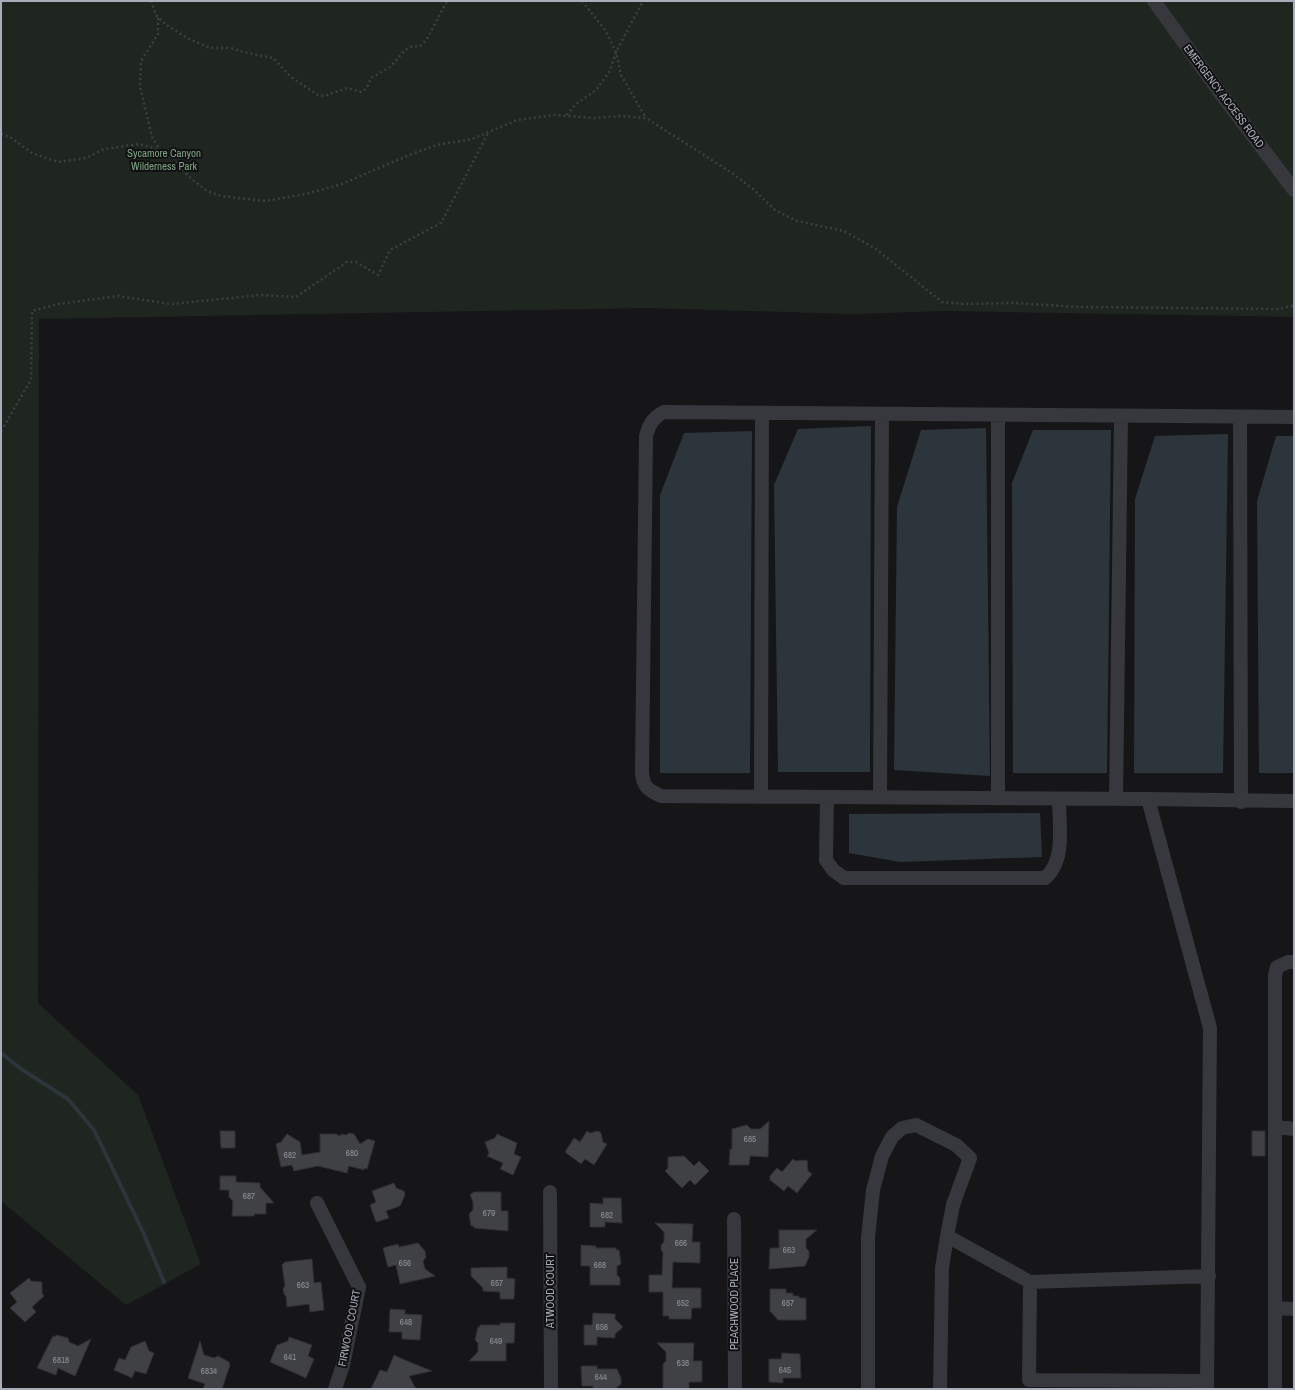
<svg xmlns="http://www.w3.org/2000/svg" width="1295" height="1390" font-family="'Archivo Narrow',sans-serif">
<rect width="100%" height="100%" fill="#161618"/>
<path fill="#1e261f" d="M1,1h1293v316l-351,-6 -91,3 -205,-6 -608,11 -1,684 100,92 63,169 -75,41 -125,-104z"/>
<path fill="#2c353c" d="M871,426l-1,346h-92l-4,-287 24,-56z
M986,428l4,348 -96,-6 3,-263 24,-77z
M1033,430h78l-4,343h-94l-1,-290z
M752,431l-2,342h-90v-278l24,-62z
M1228,434l-5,339h-89l1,-274 20,-63z
M1276,436h18v337h-35l-2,-272z
M1040,813l2,44 -142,5 -51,-9v-39z"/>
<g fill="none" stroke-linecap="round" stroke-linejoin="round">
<path stroke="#2c353c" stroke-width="4" d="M1,1053l20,16 47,30 26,31 49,102 21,50"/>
</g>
<path fill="#404145" stroke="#303034" d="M769,1121l-1,36 -18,-1 -1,9h-20l1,-16h2v-20l15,-4 4,4h9z
M220,1131h15v17h-14z
M587,1131l3,2 8,-2 3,2 2,9 4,2 -13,21 -9,-6 -4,5 -16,-12 9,-14 6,4z
M1252,1131h13v25h-13z
M349,1133l5,1 6,10 8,-5 7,2 -8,28 -3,-1v2l-15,-4 -2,7 -29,-7 -24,5 -2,-6 -11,2 -5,-23 5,-2 6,-8 13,8 2,13 18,-3v-18h15l6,2v-2l5,1z
M497,1134l20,9 -3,11 7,3 -8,18 -13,-6 3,-6 -16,-7 2,-3 -4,-11 10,-4z
M684,1156l10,10 5,-5 10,10 -14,14 -5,-5 -8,8 -17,-17 3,-3v-11z
M793,1159l3,2 11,-1 1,11 4,3 -15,19 -9,-7 -4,5 -14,-11v-4l7,-8 5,4z
M220,1176h16v6l24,1v4l14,16h-8v11h-12v2h-22l1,-15 -4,-4v-7h-9z
M394,1183l2,5 8,3 1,4 -5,11 -14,5 3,7 -13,4 -6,-17 6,-3 -4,-11z
M474,1192h27v19h7v20l-34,-3v-2h-3l-2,-12 4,-4v-8l-3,-7z
M603,1198h18l1,25 -17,-1v5h-15v-24l13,1z
M655,1223l38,1 -1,18h8v21l-27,-1 -1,26h29v20h-9l-1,11h-22v-3h-6v-24h-14v-17h13l1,-23 -2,-2v-5l3,-3v-10z
M779,1230h38l-11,9v9l3,3v6l-4,9 -36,3 1,-21h9z
M418,1243l7,8 1,6 -3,4 2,8 10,7 -35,8 -4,-19 -8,2 -5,-19 15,-4 1,3z
M581,1245l15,1v2h20v2h3l2,14 -4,2v9l3,3v7h-30v-19h-9z
M312,1259l2,24 7,-1 3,28 -14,2 -1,-8 -22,3 -1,-11 -2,-2 -1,-5 2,-3 -3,-21 3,-3z
M507,1267v11l8,1 -1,20h-14v-7l-17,-1v-3l-12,-12v-8z
M29,1278l2,3 11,1v11l2,3 -12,11 4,5 -11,10 -15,-14 7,-6 -7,-9z
M770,1289h16v4h7v3h6v2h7v22h-28l-8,-9z
M390,1309l15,1v4l17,1 -2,25 -18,-1v-7h-13z
M593,1313l22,1v5l8,8 -8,7v4l-18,-1v8h-13v-20h8z
M500,1323h15l-1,20h-8v18h-37l9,-9v-9l-3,-3 3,-13h2v-2h20z
M56,1335l12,3 1,4 9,4 13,-7 -16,37 -17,-8 -2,7 -19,-7 16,-32 2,1z
M289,1337l23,8 -4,11 6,3 -8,19 -36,-16 7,-17 11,-4z
M145,1341l4,10 5,2 -8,21 -11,-3 -3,7 -18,-8 5,-12 6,2 6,-13z
M200,1341l4,14 10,3 4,-2 11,6 1,3 -8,24h-19l2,-5 -17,-6z
M657,1343h37l-1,18h9v21h-13v7h-26v-25l3,-3v-9z
M782,1353l18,1 1,24h-18v5l-14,-1v-23h12z
M394,1355l13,6 25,10 -23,5 7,13h-45l9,-19 7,2z
M581,1366h16v3h20l4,9v6l-6,5h-22v-3h-11z"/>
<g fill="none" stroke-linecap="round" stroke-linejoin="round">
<path stroke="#3d3f44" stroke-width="2.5" stroke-dasharray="2 3" stroke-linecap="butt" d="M151,1l5,14 9,9 22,14 23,10h21l12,4 30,6 18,19 27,18 6,1 23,-8 14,4 5,-3 5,-11 19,-11 15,-17 5,-3 10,-1 7,-7 20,-38
M582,1l23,29 11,22 5,23 25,43
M158,18v16l-17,27 -1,26 12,50 8,13
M567,115l9,-11 20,-14 14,-19 6,-19 27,-51
M1,134l9,3 22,16 26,9 28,-4 18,-9 35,-5 15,4 20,10 14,18 19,15 14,5 44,5 41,-7 36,-10 67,-29 28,-10 35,-6 45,-19 37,-5 41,3 26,-2 25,2 86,55 21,16 22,21 22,11 47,10 32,18 66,53 21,2 50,-1 67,4 200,2 14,-4
M1,431l30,-51 1,-69 27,-7 59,-8 53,8 89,-9 36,2 51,-35h9l22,13 12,-25 51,-27 47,-90"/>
<path stroke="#37383d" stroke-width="14" d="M1154,1l64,89 76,100
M1240,417l1,385
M761,797l1,-384
M827,797l-1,63 7,10 11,8h201c21,-17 14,-54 14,-79
M880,797l2,-383
M998,798v-383
M1116,799l5,-383
M1148,799l-487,-3c-13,-6 -18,-9 -19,-24l4,-336c3,-11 7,-19 18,-24l630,5
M1275,1127l19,2
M550,1192l1,197
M317,1203l42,84 -16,78 -8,24
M734,1219l1,170
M1275,1308l19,1
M1207,1381l-178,-1 1,-98 179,-6
M868,1389v-151l5,-48 9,-34 10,-19 10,-9 14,-3 40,20 14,13 -17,47 -6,31
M940,1389l2,-121 5,-32 83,46
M1207,1389l3,-361 -62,-229 146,2
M1275,1389v-414l2,-8 11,-5h6"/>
</g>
<g text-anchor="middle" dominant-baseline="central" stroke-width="4" stroke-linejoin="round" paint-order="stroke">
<g font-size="9" fill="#8e929b">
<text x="750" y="1139">685</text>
<text x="352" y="1153">680</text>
<text x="290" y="1155">682</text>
<text x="249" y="1196">687</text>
<text x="489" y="1213">679</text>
<text x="607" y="1215">682</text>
<text x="681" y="1243">666</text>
<text x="789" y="1250">663</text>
<text x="405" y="1263">656</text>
<text x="600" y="1265">668</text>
<text x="497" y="1283">657</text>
<text x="303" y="1285">663</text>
<text x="683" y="1303">652</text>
<text x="788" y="1303">657</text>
<text x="406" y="1322">648</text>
<text x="602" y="1327">656</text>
<text x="496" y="1341">649</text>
<text x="290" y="1357">641</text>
<text x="61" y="1360">6818</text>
<text x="683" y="1363">638</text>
<text x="785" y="1370">645</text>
<text x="209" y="1371">6834</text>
<text x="601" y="1377">644</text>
</g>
<g font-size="11" fill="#a8adb8" stroke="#111113">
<text transform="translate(1224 96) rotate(53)">EMERGENCY ACCESS ROAD</text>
<text transform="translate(550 1291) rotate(-90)">ATWOOD COURT</text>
<text transform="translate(734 1304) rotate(-90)">PEACHWOOD PLACE</text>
<text transform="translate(349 1328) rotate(-79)">FIRWOOD COURT</text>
</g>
<g font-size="11" fill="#7fa381" stroke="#111113">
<text x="164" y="153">Sycamore Canyon<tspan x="164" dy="13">Wilderness Park</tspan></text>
</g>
</g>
<rect width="1295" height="1390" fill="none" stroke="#a8adb8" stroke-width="4"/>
</svg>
